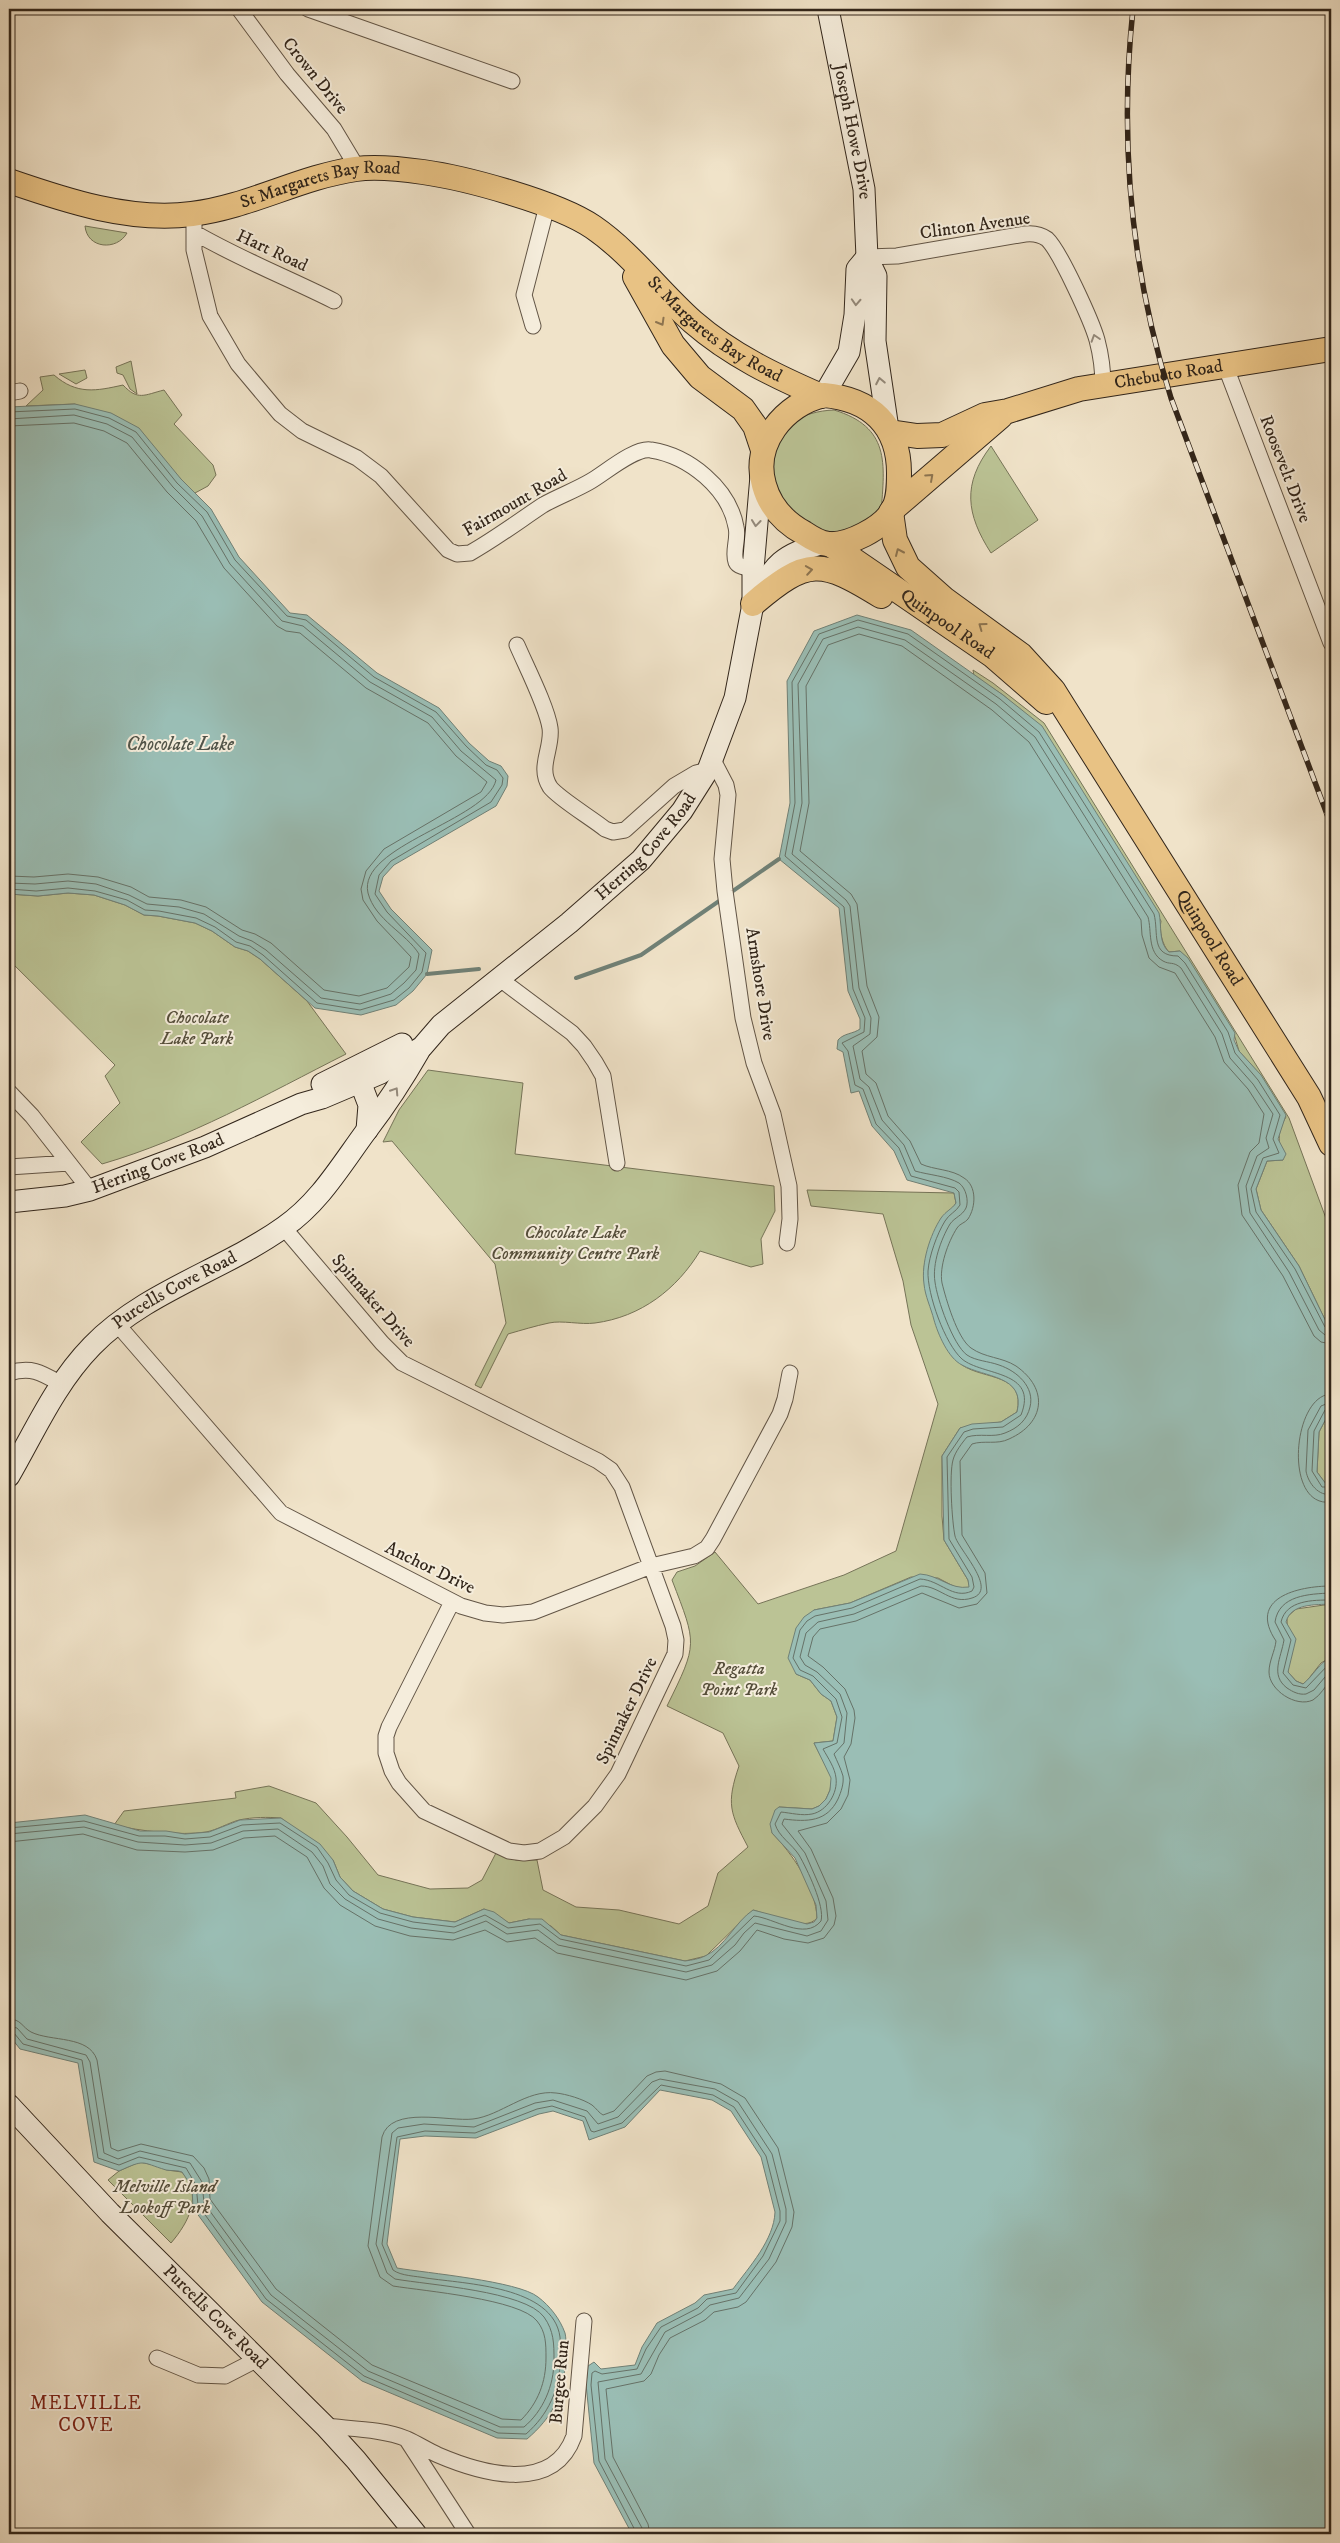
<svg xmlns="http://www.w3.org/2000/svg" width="1340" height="2543" font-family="'IM FELL DW Pica',serif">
<rect width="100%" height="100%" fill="#f0e3c9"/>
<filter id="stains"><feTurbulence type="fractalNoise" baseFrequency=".004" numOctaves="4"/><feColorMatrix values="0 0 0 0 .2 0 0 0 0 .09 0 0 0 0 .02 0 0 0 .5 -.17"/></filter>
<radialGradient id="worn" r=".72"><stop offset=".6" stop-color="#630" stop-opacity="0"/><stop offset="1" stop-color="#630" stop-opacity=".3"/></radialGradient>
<path fill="#bbc395" stroke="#767458" d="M85,226l42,7c-10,18 -40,16 -42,-7z
M131,361l6,33 -7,-5 -7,-14 -6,-2 -1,-6z
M85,370l2,8 -11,6 -17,-10z
M54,375c23,20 42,16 69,10 15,16 21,10 41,5l18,25 -8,9 39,41 3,10 -8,11 -13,7 -14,-14 -106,-75 -49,2 17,-16 -3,-13z
M834,410c56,17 51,53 47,102 -10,6 -22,15 -34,18 -75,18 -115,-116 -13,-120z
M991,446l47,74 -47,33c-25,-39 -29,-69 0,-107z
M973,670l20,13 51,40 245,395 42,114v100l-32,-66 -38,-56 -5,-21 11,-28 16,-1c-4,-17 -7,-27 3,-43l-26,-42 -21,-24 -5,-17 -48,-76 -6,-7 -11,1c-7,-7 -10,-22 -8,-31l-121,-194 -37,-32 -29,-19z
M68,893l26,2 31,10 19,10 14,1 37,7 17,8 23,16 13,4 12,8 47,42 39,53c-79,40 -158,85 -244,110l-21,-22 39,-39 -15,-27 10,-11 -106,-105v-66l29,2z
M428,1070l95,13 -8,71 259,32 1,25 -14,28 2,25 -12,3 -51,-16c-23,38 -59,66 -105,72 -14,2 -33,-3 -46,0 -14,3 -27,7 -41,11l-27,54 -6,-3 31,-62 -11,-59 -103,-123 -9,1 16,-32z
M807,1190l147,3 2,10c-35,57 -45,65 -12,129 4,8 10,28 18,33 22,15 64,8 55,47l-16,10 -41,6 -18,28v60l2,24 24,40 2,8 -11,1 -21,-11 -27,-1 -61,26 -36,7 -18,64 14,6 11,14 10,7 6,16 -4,24 -19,2 18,35 -2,12 -4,9 -7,7 -7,3 -33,-2 -7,26c20,20 44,55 45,85 -12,15 -48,-4 -64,-8l-47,46 -21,5 -124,-26 -10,-9 -22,-7 -20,4 -25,-14 -29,13 -42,-5 -30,-8 -30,-18 -13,-14 -7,-17 -52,-42c-13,-1 -28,-1 -42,2 -11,3 -22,10 -33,12 -26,4 -66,-1 -92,-7l10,-14 112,-13 -1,-6 34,-6 47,17 31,34 31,38 52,14 38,-1 14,-8 14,-27 20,7h21l6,30 33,17 43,3 60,14 29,-18 10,-33 30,-26c-18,-34 -22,-43 -9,-81l-16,-33 -56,-27c31,-63 30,-61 5,-126l5,-8 18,-6 20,-14 43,52 86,-29 52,-24 42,-147 -27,-79 -8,-44 -20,-67 -72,-8z
M1331,1409v73l-5,2 -9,-12 2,-40z
M1331,1604v53l-10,6 -15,19 -3,2 -7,-3 -8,-9 -1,-55 9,-8z
M139,2162l16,3 12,5 15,2c21,23 7,50 -11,71l-63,-63 11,-9z"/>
<path fill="#9abeb5" stroke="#708177" d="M75,404l36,9 28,15 42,51 30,30 28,48 51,56 17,2 70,58 62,35 30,35 20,18 12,5 7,10 -1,10 -11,20 -102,59 -11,12 -4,14 12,18 41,41 -5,24 -14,17 -17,14 -35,10 -46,-7 -55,-49 -12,-8 -13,-4 -23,-16 -17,-8 -37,-7 -14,-1 -19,-10 -31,-10 -26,-2 -30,3 -29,-2v-487z
M857,615l54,15 92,65 39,31 117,187c3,12 -1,30 10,39l11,-1 8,7 47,75 -1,7 5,11 22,24 25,40 -8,24 8,15 -3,6 -16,1 -11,28 5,21 38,56 32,66v77l-12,23 -2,40 9,12 5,-2v122c-15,1 -40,-1 -45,18l10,17 -8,33 8,9 7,3c10,-8 16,-21 28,-27v877h-699l-38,-71 -8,-79 2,-18 6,-4 7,7 34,-4 7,-18 15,-24 38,-20 9,-8 29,-6c16,-22 41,-49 42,-77l-14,-55 -30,-46 -19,-11 -52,-10 -35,37 -36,13 -6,-19 -30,-10 -14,3 -63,24 -51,-2 -25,3 -13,105 10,24c29,5 121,13 141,29 12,9 22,22 27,36 2,8 0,19 0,27 0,33 -13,58 -38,79l-30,-1 -135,-57 -100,-79 -69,-94 -1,-21 -10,-15c-5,-2 -11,-1 -16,-2 -26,-8 -20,-11 -47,1l-25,-9 -16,-99 -58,-14 -11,-14v-212l76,-8 55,16h26l19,3 24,-2 31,-12 41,-2 39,26 13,16 7,17 13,14 30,18 30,8 42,5 29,-13 10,3 15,11 20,-4h13l19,16 124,26c7,-1 14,-2 20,-5 20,-9 30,-34 48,-46l54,14 7,-2 3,-4 -1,-13 -21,-47 -23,-25 -2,-9 5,-14 4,-3 33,2 7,-3 7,-7 4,-9 1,-12 -17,-35 19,-2 4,-24 -6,-16 -10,-7 -11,-14 -14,-6 -8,-16 8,-30 8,-11 10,-7 36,-7 70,-29c19,1 30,16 49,13l-1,-7 -24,-40 -2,-84 18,-28 12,-4 29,-2 16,-10c9,-37 -32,-34 -55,-47 -14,-7 -24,-31 -28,-45 -3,-12 -9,-24 -10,-36 -3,-21 6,-49 17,-66 5,-7 11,-9 15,-15l-2,-10 -47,-13 -13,-29 -22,-25 -13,-35 -8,2 -8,-41 -6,-3 1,-9c6,-7 15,-6 22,-11v-10l-12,-28 -9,-83 -60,-49 11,-56 -3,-122 27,-50z"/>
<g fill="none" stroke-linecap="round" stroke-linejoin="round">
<path stroke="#667268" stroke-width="1" d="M9,412l66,-3 34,9 27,14 41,51 30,29 28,48 52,56 19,4 68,57 62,35 30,34 20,19 11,5 6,8 -1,7 -11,17 -100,59 -12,14 -4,19 12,18 39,41 -4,19 -13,16 -15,12 -34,10 -43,-7 -54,-48 -13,-9 -14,-4 -21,-15 -19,-9 -37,-7 -14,-1 -18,-10 -32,-9 -27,-3 -32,3 -27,-2
M9,419l65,-4 33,9 25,13 41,50 29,29 28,48 52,57 21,5 67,56 62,35 29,34 35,29c-9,40 -139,66 -128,113 7,27 38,40 51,61l-3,16 -12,13 -13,11 -31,10 -39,-6 -55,-48 -14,-9 -13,-5 -35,-22 -25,-7 -32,-3 -18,-9 -33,-11 -28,-3 -33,3 -26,-1
M9,426l65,-3 30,8 23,12 40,49 29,29 28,47 53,58 9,5 14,2 66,55 62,35 28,33 31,26 -6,10 -97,57 -18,22 -5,18 2,11 14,21 34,36 -2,10 -22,21 -28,8 -35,-6 -53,-47 -16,-9 -13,-4 -36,-23 -25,-7 -32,-3 -18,-10 -33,-10 -30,-3 -34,3 -25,-1
M1331,1394c-39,1 -48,115 0,108
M1331,1402l-10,4 -13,24 -2,41c2,12 13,26 25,23
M1331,1408l-6,2 -11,21 -2,40 10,16h9
M1331,1586c-33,0 -84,12 -55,55 -1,10 -7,20 -7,31 0,18 27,36 44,28 8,-5 12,-14 18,-20
M1331,1593c-22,1 -52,2 -56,29l9,18c-3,18 -14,35 3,48 6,4 12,7 19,6l8,-4 17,-20
M1331,1600c-18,0 -45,0 -50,22l10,18 -8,33 10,12 13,3 25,-26
M9,1828l75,-7 55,15h26l20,3 25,-2 32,-12 38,-2 37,24 11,16 8,17 13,15 31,18 33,9 41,5 31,-12 23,13 32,-4 20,15 126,27 23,-6 45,-44c20,2 51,25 67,5 4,-15 -14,-52 -22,-66 -7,-11 -20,-18 -24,-31l6,-12c10,1 21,4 31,2 15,-3 26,-21 24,-36 -1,-10 -8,-20 -13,-29l14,-6 5,-26 -6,-18 -23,-23 -13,-6 -7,-12 7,-28 7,-9 8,-5 37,-8 68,-29c20,1 33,21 52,12l2,-4 -2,-10 -23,-38 -2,-82 17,-25 9,-3 30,-2 18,-12c18,-45 -39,-39 -59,-56 -17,-15 -35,-65 -34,-88 1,-15 9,-37 17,-50 4,-7 11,-9 15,-16l-1,-13 -4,-4 -44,-12 -12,-28 -23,-24 -13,-35 -8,-4 -7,-34 -6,-8 22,-11 1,-14 -12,-29 -9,-82 -59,-51 10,-53 -3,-121 27,-48 39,-14 50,14 92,65 39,33 115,182c5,19 -4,42 24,42l7,7 43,69 7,21 23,27 22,35 -7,24 6,14 -16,5 -12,31 5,23 39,57 30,58 6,3
M9,1834l75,-7 54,15 47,3 26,-2 32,-12 35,-2 34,23 11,14 7,18 15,15 33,20 33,9 43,5 32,-12 21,13 31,-4 20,15 128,27 26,-7 23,-20 9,-12 11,-10 52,13 14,-5 7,-11 -2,-19 -21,-48 -23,-29 2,-5c23,3 43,3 54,-20 3,-7 6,-15 5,-23 -2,-7 -6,-15 -9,-22l10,-11 3,-30 -7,-19 -23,-22 -12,-7 -5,-8 6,-24 12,-11 36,-8 67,-28c19,0 30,19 51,12 27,-8 -14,-49 -17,-62 -3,-14 -6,-62 -2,-76 2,-8 9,-17 14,-23 13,-4 26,1 38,-4 13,-5 22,-13 25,-26 5,-20 -13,-36 -31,-42 -11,-4 -23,-4 -32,-10 -14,-10 -30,-56 -32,-73 -3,-18 6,-43 15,-58 5,-7 12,-8 16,-16 3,-7 0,-20 -7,-25 -12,-7 -30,-8 -44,-12l-11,-26 -22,-25 -13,-33 -9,-8 -7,-33 17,-12 1,-16 -12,-30 -9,-82 -4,-6 -54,-46 10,-51 -4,-119 25,-45 35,-12 47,13 91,64 39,33 113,180c4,14 -1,35 15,44 7,4 10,0 18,7l41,66 8,24 23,26 20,30 -7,24 3,10 -12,8 -11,30 4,27 39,59 30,58 6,5 6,1
M9,1842l74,-8 54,16 48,2 28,-2 31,-12 31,-2 32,21 17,31 16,17 35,21 35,10 43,4 32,-10 22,12 28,-4 22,15 129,27 31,-9 23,-20 17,-21 27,9 24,4 16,-5 10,-13 2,-9 -3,-18 -22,-49 -13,-18 29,-8 14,-14 7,-14 2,-15 -6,-23 7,-13 4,-26 -1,-8 -9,-21 -22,-22 -15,-11 5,-19 7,-8 36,-8 66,-28 37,15 18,-4 10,-11 -2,-20 -23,-38 -2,-74 12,-17c12,-4 25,1 37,-5 36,-16 40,-50 7,-73 -14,-9 -31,-8 -45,-18 -14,-10 -25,-49 -29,-65 -3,-16 6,-41 15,-55 2,-4 8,-5 11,-9 8,-12 9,-33 -4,-41 -12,-9 -30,-8 -43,-14l-11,-23 -22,-25 -12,-33 -10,-9 -4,-23 15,-14 2,-20 -12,-31 -10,-82 -6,-10 -51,-43 9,-48 -3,-117 22,-41 31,-11 43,12 90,64 37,32 112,178 1,15 7,23 10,9 16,6 40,64 9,25 24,27 16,25 -5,29 -9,9 -12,33 4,30 41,61 31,60 7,6 10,2
M9,2019c12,0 13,8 22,13 20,10 58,3 66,28l14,88 7,3 23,-7 52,12 11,12 5,11 1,20 66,90 96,76 130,54 19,1c17,-17 25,-38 25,-62 0,-14 0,-26 -9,-37 -17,-22 -113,-30 -144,-35l-13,-9 -12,-31 14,-109c9,-32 67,-15 91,-18 27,-3 54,-30 83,-26 10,1 27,6 36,12 4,3 7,8 11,10l11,-4 33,-35 9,-4 9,-1 56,13 24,14 33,50 16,64 -2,15 -16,35 -30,40 -8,5 -24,5 -9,8 -35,18 -11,17 -8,19 -7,7 -38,8 7,68 35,67 2,10
M9,2026l8,2 10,11 59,16 4,7 14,91 14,6 22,-8 50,12 12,19 2,21 67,92 97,76 132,56h24c19,-16 30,-41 30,-67 0,-16 0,-29 -10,-43 -19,-26 -115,-32 -149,-38l-8,-6 -11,-29 16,-111 6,-5 26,-4 50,3 61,-24 18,-3 34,11 11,13 20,-7 34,-35 8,-3 55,10 23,13 34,52 14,55v13l-17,37 -30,39 -29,7 -9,8 -36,19 -24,42 -43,8 7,77 37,69 1,6
M9,2032l5,1 9,11 59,16 16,98 21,7 20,-8 47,11 10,17 2,20 68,94 98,77 134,57 28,1c22,-19 34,-45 34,-74 0,-7 1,-16 0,-23 -7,-51 -94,-53 -134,-59 -10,-2 -25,-2 -33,-8l-11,-26 15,-107 28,-6 50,2 62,-24 15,-3 33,11 6,14 3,1 28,-9 39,-38 52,10 21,12 32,49 14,55v10l-17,35 -27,37 -29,6 -9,9 -37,19 -15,22 -9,20 -35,5 -7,-3 -3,2 -1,12 8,76 38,73"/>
<path stroke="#708177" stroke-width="4" d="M730,893l49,-34
M427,974l52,-5
M576,978l65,-23 81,-56"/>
<g stroke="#625546" stroke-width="17">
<path id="street" d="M239,9l48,65 47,55 24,40
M308,9l204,72
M194,214v36l16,66 28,48 42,50 22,17 55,27 24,18 67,74 9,4 13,-1c25,-14 49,-32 73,-48 16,-9 33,-15 48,-24 14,-8 44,-34 60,-31 38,6 78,38 85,77 3,11 -4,25 0,35 2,5 12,6 17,7
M195,233c45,26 93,45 139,68
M867,257l30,-1 128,-22c8,-1 15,0 22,5 13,12 45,83 50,101 4,15 6,30 6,46
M533,326l-9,-31 23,-89
M1225,365l106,278
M9,393l11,-2
M517,645c9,21 30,62 33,83 3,20 -13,39 0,59 8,11 43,32 55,42l8,3 12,-2 49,-44 22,-13 12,-3
M713,760l13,25 2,10 -6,64 3,32 18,127 11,45 19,51 16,72 1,33 -3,24
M500,979l72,54 12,13 11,16 8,14 14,87
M9,1092l23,24 58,74
M9,1167l60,-4
M284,1228l98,115 20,20 196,98 13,9 11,17 51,139 3,14 -1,14 -57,120 -23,32 -31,31 -24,14 -16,2 -15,-2 -85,-40 -25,-28 -7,-12 -6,-18v-17l3,-9 63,-125
M117,1324l164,189 180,93 24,7 18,2 30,-3 118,-46 43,-10 13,-8 6,-9 67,-125 5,-15 5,-26
M9,1373c23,-7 33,0 52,11
M157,2358l41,17 27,1 33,-17
M325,2426c26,3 58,3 82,13 11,5 20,11 31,16 42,18 115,40 136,-19l10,-115
M407,2440l61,94"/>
</g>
<g stroke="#32261b" stroke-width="23">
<g id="secondary">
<path id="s1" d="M828,9l36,180 3,68 9,19 -1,65 13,88"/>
<path d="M824,395l25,-43 6,-37 2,-46 10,-12"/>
<path d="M755,601c19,-38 27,-46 69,-58"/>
<path d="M356,1071l13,34 -2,25"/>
<path d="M322,1084l80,-40"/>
<path id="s2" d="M9,1202l56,-6 25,-6 115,-43 96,-43 21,-6 59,-25 41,-26 19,-22 128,-102 72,-63 41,-49 26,-41 27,-72 18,-94v-35l8,-93"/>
<path id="s3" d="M9,1476c26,-45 46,-92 83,-130 52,-54 132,-76 192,-119 36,-25 57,-62 83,-97 19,-25 36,-51 52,-79"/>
<path id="s4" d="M9,2105l101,108 215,213 31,34 60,74"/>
</g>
</g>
<g stroke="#32261b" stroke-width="26">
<g id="primary">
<path id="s5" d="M9,181c58,20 121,41 183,33 57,-7 108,-37 164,-45 21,-3 46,0 67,3 43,6 135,31 170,55 38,26 66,65 100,95 38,33 82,54 128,74"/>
<path d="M635,277l38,68 27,32 43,32 12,17 8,24"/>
<path d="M824,395c46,4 75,30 75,78 0,12 0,26 -6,37 -10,18 -45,36 -65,34 -8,-1 -18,-7 -24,-11 -20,-11 -34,-26 -40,-48 -12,-41 20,-81 60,-90z"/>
<path id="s6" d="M890,432l27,4 25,-1 43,-20 23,-4 71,-22 252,-40"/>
<path d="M893,509l107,-92"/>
<path id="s7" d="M891,512l4,28 13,27 36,32 77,56 32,35 256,407 22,47"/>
<path id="s8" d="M830,544l162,111 54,47"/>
<path d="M753,604c55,-47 68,-45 128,-8"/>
</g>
</g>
<use href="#street" stroke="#f5eddc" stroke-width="15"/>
<use href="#secondary" stroke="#f5eddc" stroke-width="21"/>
<use href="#primary" stroke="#e8c284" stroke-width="24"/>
<g stroke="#32261b" stroke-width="5.5">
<path id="rail" d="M1133,9c-14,132 -2,262 38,389l160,427"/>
</g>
<use href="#rail" stroke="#f5eddc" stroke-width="4" stroke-dasharray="11" stroke-linecap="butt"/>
</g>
<defs><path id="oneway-chevron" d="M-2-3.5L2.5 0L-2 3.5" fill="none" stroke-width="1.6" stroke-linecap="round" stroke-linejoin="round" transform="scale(1.25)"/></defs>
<g stroke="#948a7c">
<use href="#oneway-chevron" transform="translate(856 302) rotate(93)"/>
<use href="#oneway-chevron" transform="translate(1095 338) rotate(-108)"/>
<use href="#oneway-chevron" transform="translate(880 381) rotate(-101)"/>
<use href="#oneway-chevron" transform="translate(756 523) rotate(96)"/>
<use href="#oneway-chevron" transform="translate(395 1091) rotate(-57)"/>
</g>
<g stroke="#8d7450">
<use href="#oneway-chevron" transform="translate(661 322) rotate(60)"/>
<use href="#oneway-chevron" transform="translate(930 477) rotate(-42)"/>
<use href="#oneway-chevron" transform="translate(899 552) rotate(-114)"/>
<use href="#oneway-chevron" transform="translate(809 570) rotate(-9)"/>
<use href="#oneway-chevron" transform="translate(982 626) rotate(-144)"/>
</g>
<g text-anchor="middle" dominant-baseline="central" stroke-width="4" stroke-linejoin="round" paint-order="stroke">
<g font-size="18" fill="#32261b" stroke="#f5eddc">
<text transform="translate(315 76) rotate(51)">Crown Drive</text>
<text stroke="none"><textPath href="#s1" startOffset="125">Joseph Howe Drive</textPath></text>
<text stroke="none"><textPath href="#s5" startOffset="320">St Margarets Bay Road</textPath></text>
<text transform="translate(975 226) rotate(-8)">Clinton Avenue</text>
<text transform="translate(272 251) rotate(25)">Hart Road</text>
<text stroke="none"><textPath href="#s5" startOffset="765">St Margarets Bay Road</textPath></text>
<text stroke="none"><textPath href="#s6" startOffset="288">Chebucto Road</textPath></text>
<text transform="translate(1285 469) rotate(69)">Roosevelt Drive</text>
<text transform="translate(515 503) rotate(-30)">Fairmount Road</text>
<text stroke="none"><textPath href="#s8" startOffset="142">Quinpool Road</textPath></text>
<text stroke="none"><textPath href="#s2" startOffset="746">Herring Cove Road</textPath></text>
<text stroke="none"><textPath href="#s7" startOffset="542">Quinpool Road</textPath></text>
<text transform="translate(760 984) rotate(81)">Armshore Drive</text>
<text stroke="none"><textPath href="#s2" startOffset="155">Herring Cove Road</textPath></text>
<text stroke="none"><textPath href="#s3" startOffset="255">Purcells Cove Road</textPath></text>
<text transform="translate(373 1301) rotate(49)">Spinnaker Drive</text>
<text transform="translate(430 1568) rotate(26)">Anchor Drive</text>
<text transform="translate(627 1711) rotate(-64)">Spinnaker Drive</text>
<text stroke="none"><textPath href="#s4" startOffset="296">Purcells Cove Road</textPath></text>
<text transform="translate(560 2382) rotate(-85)">Burgee Run</text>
</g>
<g font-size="18" font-style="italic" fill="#544d3a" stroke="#f5eddc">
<text x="197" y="1018">Chocolate<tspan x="197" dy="21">Lake Park</tspan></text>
<text x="575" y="1233">Chocolate Lake<tspan x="575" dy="21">Community Centre Park</tspan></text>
<text x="739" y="1669">Regatta<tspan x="739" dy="21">Point Park</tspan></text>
<text x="165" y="2187">Melville Island<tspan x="165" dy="21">Lookoff Park</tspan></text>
</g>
<g font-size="19" font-style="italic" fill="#515449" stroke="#f5eddc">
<text x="180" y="744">Chocolate Lake</text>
</g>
<g font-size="19" letter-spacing="1" fill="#7a1f14" stroke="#f5eddc">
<text x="86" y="2403">MELVILLE<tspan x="86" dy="22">COVE</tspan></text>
</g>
</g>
<rect width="1340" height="2543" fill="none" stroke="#f0e3c9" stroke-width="30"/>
<rect x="10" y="10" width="1320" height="2523" fill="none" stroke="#32261b" stroke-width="2.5"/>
<rect x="15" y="15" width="1310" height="2513" fill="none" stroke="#32261b"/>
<rect width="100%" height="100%" filter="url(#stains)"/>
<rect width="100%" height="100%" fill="url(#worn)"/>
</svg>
